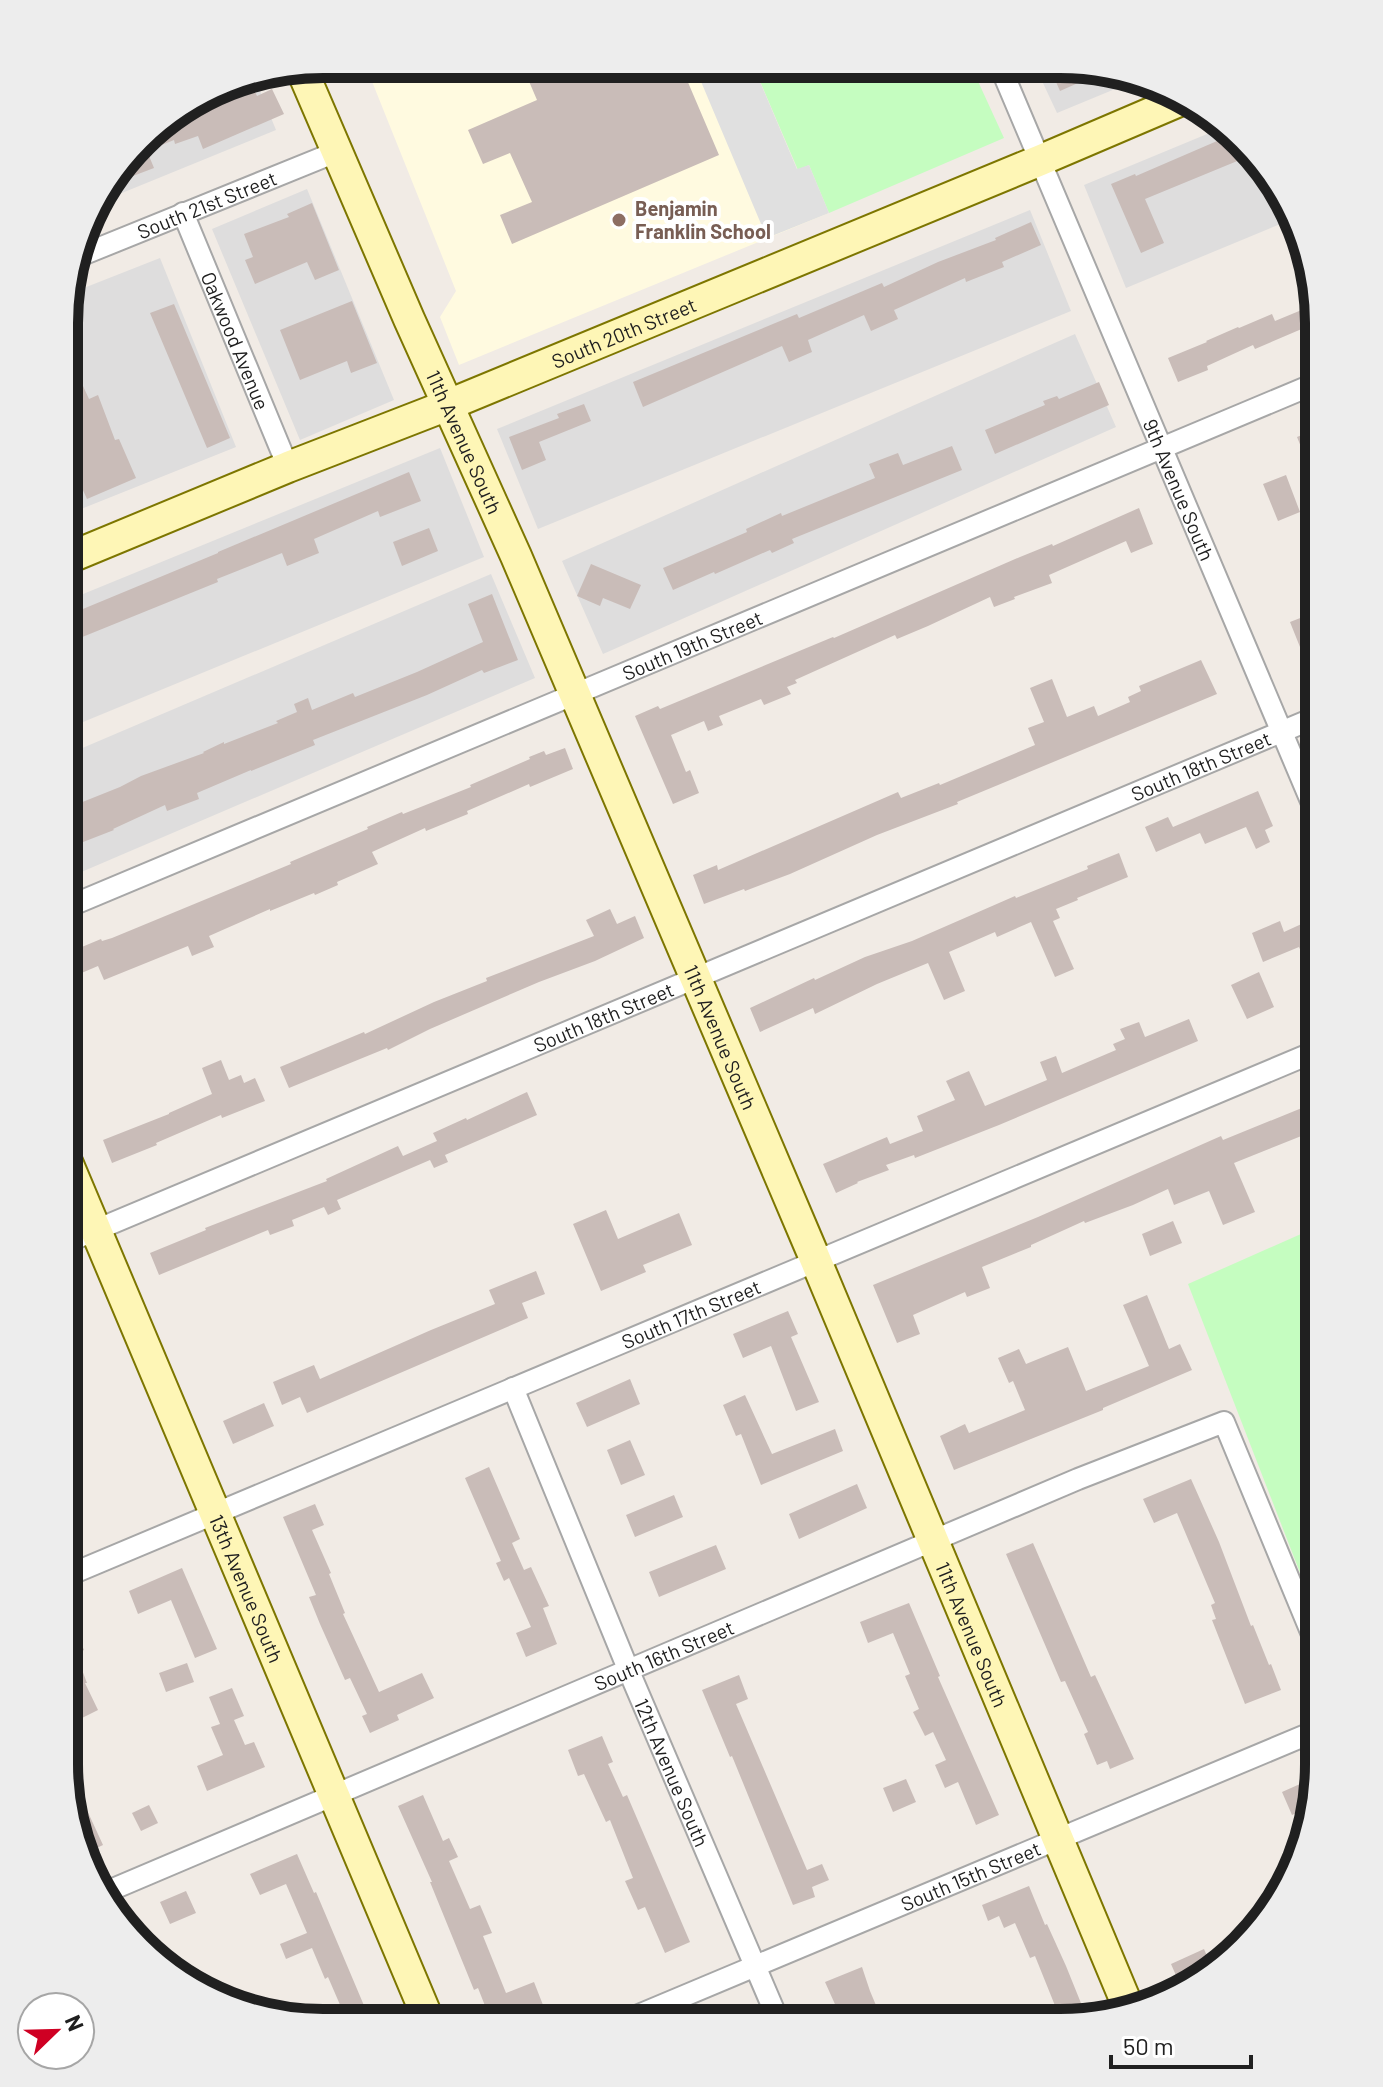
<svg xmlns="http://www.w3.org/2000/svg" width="1383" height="2087" font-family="Barlow,sans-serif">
<rect width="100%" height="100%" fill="#f1ebe5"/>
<path fill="#dedddd" d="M1035,66h59l38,16 -75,31z
M254,76l22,54 -181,74 4,-10 54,-66 87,-50z
M1224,127l71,91 -169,70 -42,-103z
M307,189l87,211 -94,40 -88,-211z
M1030,210l41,101 -533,218 -41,-100z
M160,258l76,189 -165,66 -5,-13v-205z
M1075,334l41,93 -513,227 -41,-93z
M440,448l44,109 -418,172v-128z
M491,574l44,104 -470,201 1,-124z"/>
<path fill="#fffae0" d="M365,64l388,1 44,104 32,44 -370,152 -19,-48 16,-26z"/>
<path fill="#c5fdc0" d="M753,65l218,1 33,72 -175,75 -20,-48 -11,5z
M1319,1226l-1,393 -130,-335z"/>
<path fill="#e0e0e0" d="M694,65h59l44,104 12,-4 20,48 -62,25z"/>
<path fill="#c9bcb8" d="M522,65h78l6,13 29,-13h87l-35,15 32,75 -207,89 -12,-29 32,-13 -22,-49 -27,11 -15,-34 69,-30z
M1049,66h33l5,13 -27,12z
M252,85l5,11 15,-7 12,25 -81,35 -5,-13 -23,8 -1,-4 -27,11 7,17 -50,19 49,-59 36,-21 23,-9 2,5z
M1231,135l16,22 -102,42 19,44 -23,10 -30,-69 24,-10 1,2z
M312,203l27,67 -24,10 -8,-18 -52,22 -10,-24 8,-3 -9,-23 45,-17 -2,-3z
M1031,222l10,23 -39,17 2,5 -38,15 -1,-4 -71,32 4,9 -27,12 -7,-16 -56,25 4,12 -23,10 -7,-16 -139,61 -10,-25 164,-68 2,4 83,-35 2,4 54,-25 58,-22 -1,-2z
M352,301l25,62 -26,10 -4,-12 -47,19 -20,-50z
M174,304l56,134 -23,10 -57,-135z
M1304,309l7,16 -56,24 -2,-4 -46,21 1,4 -30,12 -10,-24 39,-16 -1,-1 32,-14 1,1 33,-14 3,7z
M66,349l23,50 9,-4 17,45 4,-1 17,39 -49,21 -21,-46z
M1099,382l10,23 -114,49 -10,-24 60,-25 -2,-4 14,-5 2,3z
M584,404l7,17 -52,21 7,18 -24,10 -13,-33 50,-19 -2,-4z
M1319,428v61h-1l-21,-52z
M952,446l10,24 -170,69 2,4 -22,10 -2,-3 -55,24 -1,-2 -41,18 -10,-22 84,-36 -1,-3 35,-16 1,3 93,-38 -6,-14 29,-11 5,12z
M409,472l12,29 -41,16 -2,-6 -64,28 5,14 -32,13 -5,-13 -65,26 1,3 -148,60 -4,-11v-15l152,-63v-1z
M1286,475l14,37 -22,9 -15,-37z
M1139,508l14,36 -22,9 -5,-12 -77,34 3,8 -38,14 1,2 -21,8 -4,-10 -62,29 -31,13 -2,-4 -100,45 2,3 -10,4 4,7 -27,11 -3,-6 -42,17 4,9 -15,6 -4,-10 -33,14 15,37 4,-2 9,23 -26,11 -38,-88 23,-10 2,3 173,-72 1,1 186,-81 32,-13 1,2z
M429,528l9,23 -36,15 -9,-24z
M591,564l50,21 -11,24 -27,-11 -3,8 -23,-10z
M492,594l26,66 -34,13 -2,-3 -55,25 -114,45 2,5 -64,26v-1l-54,23 2,6 -32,12 -2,-6 -52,24 1,1 -49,19v-40l55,-22 21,-11 63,-23 -1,-1 21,-10v2l54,-21 -2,-2 21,-9 -3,-8 14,-6 4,12 41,-17 2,4 62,-25 66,-30 -15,-38z
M1313,613l6,14v24l-15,6 -14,-35z
M1201,660l16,34 -260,108 1,2 -81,31 -87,39 -45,17 -1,-2 -40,15 -11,-29 24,-10 1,5 180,-78 3,6 38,-15 1,2 95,-40 -7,-17 16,-6 -14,-34 22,-9 15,38 27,-11 4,10 32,-14 -2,-5 13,-6 -2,-5z
M565,748l8,21 -43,18 -1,-3 -62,27 1,3 -42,17 -1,-3 -53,24 6,12 -41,18 1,3 -23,10 -1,-2 -44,18v-2l-61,27 5,11 -22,9 -4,-10 -84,34 -6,-14 -33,14v-26l36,-15 1,2 10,-3 179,-74 -1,-2 78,-33 -1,-2 35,-15 1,2 68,-27 -1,-2 60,-26 -1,-2 15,-6 2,4z
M1258,791l15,35 -8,4 5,12 -14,7 -10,-22 -41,17 -5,-11 -44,19 -11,-25 23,-10 5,10z
M1119,853l9,24 -51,21 1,2 -22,9 4,9 -7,3 21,48 -19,8 -24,-55 -34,15 -2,-5 -46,20 16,39 -21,9 -16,-37 -51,21 -62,30 -2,-6 -53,24 -10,-24 64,-30 1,2 50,-23 47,-16 103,-45 1,2 72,-29 -1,-3z
M610,909l7,15 18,-8 9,22 -49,23 -56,21 -109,47 -42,21 -1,-2 -98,40 -9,-21 84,-35 1,2 69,-32 53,-21 -1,-3 108,-42 -8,-16z
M1319,916v76l-20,-45 -36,15 -11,-29 28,-12 4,11z
M1259,972l15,35 -27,12 -16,-34z
M1189,1019l9,22 -199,84 -84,33 -1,-3 -28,10 3,5 -32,12 1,1 -22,10 -13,-29 64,-27 3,7 33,-13 -6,-15 38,-16 -9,-19 23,-10 16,35 62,-26 -7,-18 16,-6 6,17 54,-23 -3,-6 12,-5 -5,-10 19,-7 6,15z
M221,1060l8,20 12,-5 3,8 11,-5 10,23 -43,17 -1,-3 -65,28 1,2 -45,18 -9,-23 66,-26v-1l43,-19 -10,-26z
M527,1092l10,23 -92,40 3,7 -14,6 -4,-8 -93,40 4,9 -13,6 -4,-8 -32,13 2,6 -24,9 -2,-5 -109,45 -9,-22 56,-23 -1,-2 122,-47 -1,-2 72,-33 5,10 34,-15 -4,-8 33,-15 1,2z
M1319,1101v28l-85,34 21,49 -32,13 -14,-34 -35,14 -6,-16 -35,16 -48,18 -1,-2 -53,24v2l-49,20 8,21 -23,9 -2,-5 -52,23 7,19 -23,9 -24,-58 165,-68 183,-81 2,4z
M606,1210l12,29 61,-26 13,32 -49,20 3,7 -45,19 -28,-67z
M1173,1221l9,22 -32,13 -8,-22z
M536,1271l9,23 -23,9 6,15 -221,95 -7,-16 -18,8 -9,-23 41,-17 6,14 111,-49 64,-26 -6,-14z
M1147,1295l22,54 11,-5 12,26 -89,38v2l-149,60 -14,-34 25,-12 4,9 56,-23 -12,-29 -4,2 -11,-25 21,-9 7,15 42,-17 18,44 63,-25 -26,-61z
M788,1311l10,23 -7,3 28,65 -23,9 -25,-65 -28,12 -10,-24z
M630,1379l10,25 -53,23 -11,-24z
M745,1395l27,59 63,-25 8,22 -82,34 -20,-51 -5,2 -13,-31z
M264,1403l10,23 -41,18 -10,-23z
M630,1440l15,35 -24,10 -14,-35z
M489,1467l31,72 -8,4 12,27 7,-3 18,39 -6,2 14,36 -31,13 -10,-24 15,-6 -22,-49 -5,3 -8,-18 5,-2 -36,-83z
M1191,1479l28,63 32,84 2,-1 16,40 2,-1 10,26 -36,14 -33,-84 4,-1 -5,-14 4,-2 -38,-90 -23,10 -11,-24z
M857,1484l10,24 -68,31 -10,-25z
M674,1495l9,22 -48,20 -9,-22z
M315,1504l9,21 -12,5 19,43 -2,1 16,39 -2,1 36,78 43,-19 12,25 -37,17 2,5 -29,13 -8,-17 5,-2 -17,-36 -5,2 -25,-56 -11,-27 7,-2 -33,-78z
M1033,1543l58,134 4,-2 39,84 -24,10 -3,-8 -10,4 -13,-31 4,-2 -23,-51 -4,1 -55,-128z
M716,1545l10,24 -67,28 -10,-25z
M182,1568l35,81 -22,9 -24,-58 -33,14 -9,-23z
M909,1603l31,73 -2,1 61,138 -23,10 -18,-43 -13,6 -10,-23 11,-5 -13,-28 -8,4 -12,-24 6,-3 -14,-33 5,-2 -17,-41 -25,10 -8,-21z
M64,1604l20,46 -8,4 11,29h-2l13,27 -18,9 -16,-38z
M187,1663l7,19 -28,10 -7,-19z
M739,1675l9,24 -12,5 71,166 15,-6 7,16 -17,7 3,10 -22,8 -61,-149 -2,1 -28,-67z
M232,1688l12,28 -10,4 11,25 9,-3 11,25 -58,24 -10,-25 26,-11 -12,-28 9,-3 -11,-27z
M602,1736l11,26 -5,2 15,33 4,-2 63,147 -25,11 -20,-46 -7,3 -13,-29 8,-3 -23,-58 -4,2 -22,-48 -6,2 -10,-26z
M1318,1776v5l-9,26 -17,8 -10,-23z
M906,1779l10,23 -23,10 -10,-24z
M423,1795l20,46 6,-3 9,19 -9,4 21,48 10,-4 12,28 -9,3 23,57 28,-11 9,23 -42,16h-10l-13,-33 -4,2 -44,-108h2l-34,-76z
M149,1805l9,18 -17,8 -9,-18z
M86,1808l17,37 -21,10 -8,-41z
M297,1854l17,39 2,-1 52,123 -14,6h-7l-19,-44 -3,2 -13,-31 -26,11 -6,-15 27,-11 -21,-49 -26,11 -10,-21z
M1029,1886l16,39 2,-1 19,42 21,52 -25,5 -27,-67 -5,2 -15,-35 -11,5 -5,-12 -11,5 -6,-16z
M186,1891l10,22 -26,11 -10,-22z
M1204,1949l9,21 -32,17 -10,-23z
M862,1967l8,24 13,31h-40l-18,-40z"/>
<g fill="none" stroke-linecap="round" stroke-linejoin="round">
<g stroke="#a7a7a7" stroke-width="24">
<g id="street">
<path id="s1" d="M1000,66l319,754"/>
<path id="s2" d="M183,213l105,254"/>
<path id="s3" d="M77,257l259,-105"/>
<path id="s4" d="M65,908l1254,-526"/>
<path id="s5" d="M65,1243l1254,-527"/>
<path id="s6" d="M513,1388l115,281 151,353"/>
<path id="s7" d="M64,1577l1255,-527"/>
<path id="s8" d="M106,1892l972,-413 146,-57 94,227"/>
<path id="s9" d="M622,2022l696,-292"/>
</g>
</g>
<g stroke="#7d7600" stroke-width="34">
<g id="secondary">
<path id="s10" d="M301,68l108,251 107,237 300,705 313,748"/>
<path id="s11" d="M66,559l222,-92 160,-62 593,-245 138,-59"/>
<path id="s12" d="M65,1157l364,864"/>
</g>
</g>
<use href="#street" stroke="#fff" stroke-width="20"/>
<use href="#secondary" stroke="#fef6b6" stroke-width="30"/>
</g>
<circle fill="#8d6e63" stroke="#fff" stroke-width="3" cx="619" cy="220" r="8"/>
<g text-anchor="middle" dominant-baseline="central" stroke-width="8" stroke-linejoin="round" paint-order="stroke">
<g font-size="20" fill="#202020" stroke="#fff">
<text stroke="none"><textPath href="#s3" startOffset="140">South 21st Street</textPath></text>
<text stroke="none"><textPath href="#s11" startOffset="602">South 20th Street</textPath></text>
<text stroke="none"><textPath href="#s2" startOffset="138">Oakwood Avenue</textPath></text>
<text stroke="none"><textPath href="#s10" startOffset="408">11th Avenue South</textPath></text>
<text stroke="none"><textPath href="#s1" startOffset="460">9th Avenue South</textPath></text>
<text stroke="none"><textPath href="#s4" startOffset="680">South 19th Street</textPath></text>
<text stroke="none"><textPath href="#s5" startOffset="1232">South 18th Street</textPath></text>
<text stroke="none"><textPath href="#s5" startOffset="584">South 18th Street</textPath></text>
<text stroke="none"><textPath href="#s10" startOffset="1056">11th Avenue South</textPath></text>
<text stroke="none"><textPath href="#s7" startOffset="680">South 17th Street</textPath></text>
<text stroke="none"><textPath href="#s12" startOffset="468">13th Avenue South</textPath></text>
<text stroke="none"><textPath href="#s10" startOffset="1704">11th Avenue South</textPath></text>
<text stroke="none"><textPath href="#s8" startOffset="606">South 16th Street</textPath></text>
<text stroke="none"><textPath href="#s6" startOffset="416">12th Avenue South</textPath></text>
<text stroke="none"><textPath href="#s9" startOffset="378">South 15th Street</textPath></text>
</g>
<g font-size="20" font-weight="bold" fill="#785e54" stroke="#fff" text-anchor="start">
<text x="635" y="208">Benjamin<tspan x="635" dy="23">Franklin School</tspan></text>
</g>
</g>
<path d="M0 0H1383V2087H0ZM323 78H1060A245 245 0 0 1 1305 323V1764A245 245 0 0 1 1060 2009H323A245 245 0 0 1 78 1764V323A245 245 0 0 1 323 78Z" fill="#ededed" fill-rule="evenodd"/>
<path fill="none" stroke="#202020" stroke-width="10" d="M323 78H1060A245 245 0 0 1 1305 323V1764A245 245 0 0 1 1060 2009H323A245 245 0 0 1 78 1764V323A245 245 0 0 1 323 78Z"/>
<g transform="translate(56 2031) rotate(67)"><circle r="38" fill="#ffffff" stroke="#a6a6a6" stroke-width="2"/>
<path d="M0-6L14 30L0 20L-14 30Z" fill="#cf0023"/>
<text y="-12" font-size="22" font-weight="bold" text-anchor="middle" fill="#202020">N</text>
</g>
<path d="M1111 2055v12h140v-12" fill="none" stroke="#202020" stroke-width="4"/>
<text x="1123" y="2055" font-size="24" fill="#202020" stroke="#ffffff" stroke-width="6" paint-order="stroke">50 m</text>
</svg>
